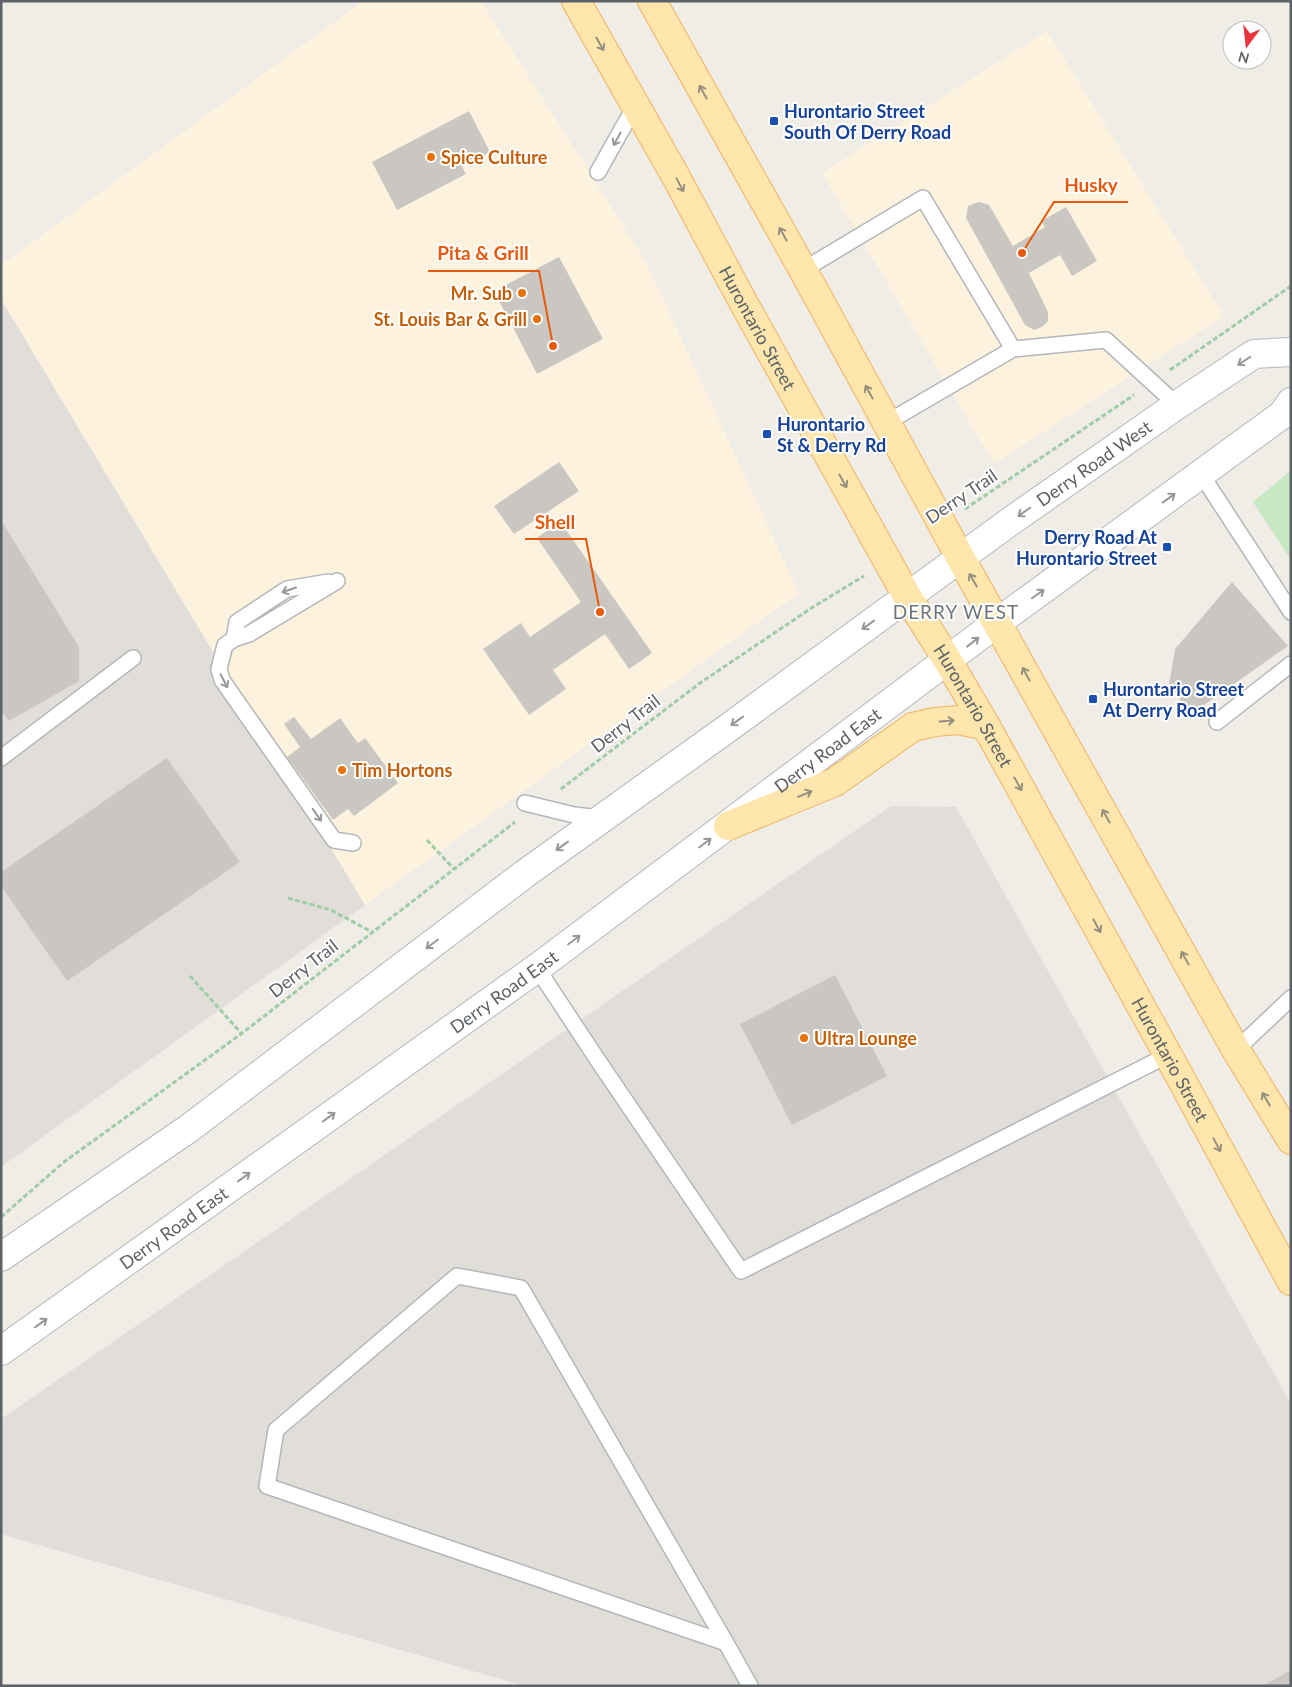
<svg xmlns="http://www.w3.org/2000/svg" width="1292" height="1687" font-family="Lato,sans-serif">
<rect width="100%" height="100%" fill="#f0ece6"/>
<path fill="#fdf2dd" d="M363,1h118l164,259 154,333 -434,312 -364,-606v-34z
M1047,31l177,285 -230,148 -172,-291z"/>
<path fill="#e1deda" d="M1,299l364,606 -364,262z
M891,806l65,1 335,597v282h-766l-524,-152v-115z"/>
<path fill="#c8e7c3" d="M1291,470v90l-38,-58z"/>
<path fill="#cac7c3" d="M469,111l21,41 -28,15 4,7 -69,36 -25,-48z
M979,202l10,3 24,41 32,-19 -4,-6 25,-14 31,54 -25,15 -12,-21 -31,18 19,39v9l-6,6 -8,3 -9,-5 -59,-107 2,-12z
M559,257l44,82 -66,35 -43,-83z
M559,462l20,29 -65,43 -20,-28z
M1,520l78,127v34l-70,40 -8,-10z
M560,521l92,132 -23,16 -24,-35 -52,36 13,19 -37,26 -46,-66 38,-26 9,14 51,-35 -44,-64z
M1232,582l56,64 -97,68 -22,-29 6,-36z
M294,717l17,22 29,-21 18,25 7,-5 33,45 -44,33 -6,-7 -15,11 -46,-63 13,-10 -16,-23z
M167,758l73,104 -173,119 -66,-95v-14z
M835,975l52,101 -95,49 -52,-101z
M1291,1670v16h-28z"/>
<g fill="none" stroke-linecap="round" stroke-linejoin="round">
<g stroke="#b3b7ba" stroke-width="18">
<path id="lane" d="M598,172l37,-66
M803,270l120,-72 90,151 93,-9 71,65
M886,423l127,-74
M1201,474l90,138
M337,581l-88,53 -15,5 -9,6 -6,24 3,11 112,160 19,3
M234,639l3,-17 50,-33 41,-7
M1217,722l74,-58
M1,758l132,-100
M525,803l49,12 27,3
M537,968l62,94 142,209 427,-216
M1236,1050l55,-52
M726,1643l-459,-157 9,-56 181,-154 64,12 205,355 24,43"/>
</g>
<g stroke="#b4b9bd" stroke-width="30">
<g id="secondary">
<path id="s1" d="M1,1257l187,-128 338,-256 202,-145 280,-205 169,-118 77,-51 37,-2"/>
<path id="s2" d="M1,1351l536,-383 461,-346 285,-208 8,-12"/>
</g>
</g>
<g stroke="#f0b35f" stroke-width="30">
<g id="primary">
<path id="s3" d="M576,1l99,174 68,127 164,294 41,65 38,65 182,329 123,226"/>
<path d="M652,1l151,269 157,287 276,493 55,90"/>
<path d="M728,826l107,-44 78,-55 22,-5 24,-2 27,6"/>
</g>
</g>
<path stroke="#9fcca5" stroke-width="3" stroke-dasharray="5 2.5" stroke-linecap="butt" d="M1170,370l121,-84
M965,509l169,-114
M561,789l139,-106 113,-76 51,-31
M427,840l27,29
M288,898l43,12 41,22
M190,976l51,57
M1,1217l63,-55 177,-128 274,-212"/>
<use href="#lane" stroke="#fff" stroke-width="15"/>
<use href="#secondary" stroke="#fff" stroke-width="28"/>
<use href="#primary" stroke="#fee6ad" stroke-width="28"/>
</g>
<defs><path id="oneway-shaft" d="M-6 0H5M1.5-3L5.5 0L1.5 3" fill="none" stroke-width="1.6" stroke-linecap="round" stroke-linejoin="round" transform="scale(1.25)"/></defs>
<g stroke="#95907f">
<use href="#oneway-shaft" transform="translate(600 44) rotate(60)"/>
<use href="#oneway-shaft" transform="translate(703 92) rotate(-119)"/>
<use href="#oneway-shaft" transform="translate(680 185) rotate(62)"/>
<use href="#oneway-shaft" transform="translate(783 234) rotate(-119)"/>
<use href="#oneway-shaft" transform="translate(869 392) rotate(-119)"/>
<use href="#oneway-shaft" transform="translate(843 481) rotate(61)"/>
<use href="#oneway-shaft" transform="translate(973 580) rotate(-120)"/>
<use href="#oneway-shaft" transform="translate(1026 674) rotate(-119)"/>
<use href="#oneway-shaft" transform="translate(947 721) rotate(-4)"/>
<use href="#oneway-shaft" transform="translate(1018 784) rotate(61)"/>
<use href="#oneway-shaft" transform="translate(805 794) rotate(-23)"/>
<use href="#oneway-shaft" transform="translate(1106 816) rotate(-119)"/>
<use href="#oneway-shaft" transform="translate(1097 926) rotate(61)"/>
<use href="#oneway-shaft" transform="translate(1185 958) rotate(-119)"/>
<use href="#oneway-shaft" transform="translate(1266 1099) rotate(-121)"/>
<use href="#oneway-shaft" transform="translate(1217 1145) rotate(62)"/>
</g>
<g stroke="#96999c">
<use href="#oneway-shaft" transform="translate(617 139) rotate(119)"/>
<use href="#oneway-shaft" transform="translate(1244 361) rotate(147)"/>
<use href="#oneway-shaft" transform="translate(1169 498) rotate(-36)"/>
<use href="#oneway-shaft" transform="translate(1024 512) rotate(145)"/>
<use href="#oneway-shaft" transform="translate(289 590) rotate(161)"/>
<use href="#oneway-shaft" transform="translate(1038 594) rotate(-35)"/>
<use href="#oneway-shaft" transform="translate(868 625) rotate(144)"/>
<use href="#oneway-shaft" transform="translate(973 642) rotate(-38)"/>
<use href="#oneway-shaft" transform="translate(224 681) rotate(63)"/>
<use href="#oneway-shaft" transform="translate(737 721) rotate(144)"/>
<use href="#oneway-shaft" transform="translate(317 815) rotate(55)"/>
<use href="#oneway-shaft" transform="translate(705 843) rotate(-37)"/>
<use href="#oneway-shaft" transform="translate(562 846) rotate(144)"/>
<use href="#oneway-shaft" transform="translate(574 940) rotate(-37)"/>
<use href="#oneway-shaft" transform="translate(432 944) rotate(143)"/>
<use href="#oneway-shaft" transform="translate(329 1117) rotate(-36)"/>
<use href="#oneway-shaft" transform="translate(244 1177) rotate(-36)"/>
<use href="#oneway-shaft" transform="translate(41 1323) rotate(-36)"/>
</g>
<g fill="#1a4fb4" stroke="#fff" stroke-width="2">
<rect x="769" y="116" width="10" height="10" rx="2.5"/>
<rect x="762" y="429" width="10" height="10" rx="2.5"/>
<rect x="1162" y="542" width="10" height="10" rx="2.5"/>
<rect x="1088" y="694" width="10" height="10" rx="2.5"/>
</g>
<g fill="#e8710a" stroke="#fff" stroke-width="2">
<circle cx="431" cy="157" r="5"/>
<circle cx="522" cy="293" r="5"/>
<circle cx="537" cy="319" r="5"/>
<circle cx="342" cy="770" r="5"/>
<circle cx="804" cy="1038" r="5"/>
</g>
<g text-anchor="middle" dominant-baseline="central" stroke-width="4" stroke-linejoin="round" paint-order="stroke">
<g font-size="18" font-weight="bold" fill="#164399" stroke="#fff" text-anchor="start">
<text x="784" y="111">Hurontario Street<tspan x="784" dy="21">South Of Derry Road</tspan></text>
<text x="777" y="424">Hurontario<tspan x="777" dy="21">St &amp; Derry Rd</tspan></text>
<text x="1157" y="537" text-anchor="end">Derry Road At<tspan x="1157" dy="21">Hurontario Street</tspan></text>
<text x="1103" y="689">Hurontario Street<tspan x="1103" dy="21">At Derry Road</tspan></text>
</g>
<g font-size="18" font-weight="bold" fill="#c56008" stroke="#fff" text-anchor="start">
<text x="441" y="157">Spice Culture</text>
<text x="512" y="293" text-anchor="end">Mr. Sub</text>
<text x="527" y="319" text-anchor="end">St. Louis Bar &amp; Grill</text>
<text x="352" y="770">Tim Hortons</text>
<text x="814" y="1038">Ultra Lounge</text>
</g>
<g font-size="18" fill="#5d6266" stroke="#fff">
<text stroke="none"><textPath href="#s3" startOffset="374">Hurontario Street</textPath></text>
<text stroke="none"><textPath href="#s1" startOffset="1351">Derry Road West</textPath></text>
<text transform="translate(961 496) rotate(-34)">Derry Trail</text>
<text stroke="none"><textPath href="#s3" startOffset="809">Hurontario Street</textPath></text>
<text transform="translate(625 723) rotate(-38)">Derry Trail</text>
<text stroke="none"><textPath href="#s2" startOffset="1022">Derry Road East</textPath></text>
<text transform="translate(303 968) rotate(-38)">Derry Trail</text>
<text stroke="none"><textPath href="#s2" startOffset="618">Derry Road East</textPath></text>
<text stroke="none"><textPath href="#s3" startOffset="1214">Hurontario Street</textPath></text>
<text stroke="none"><textPath href="#s2" startOffset="212">Derry Road East</textPath></text>
</g>
<g font-size="19" letter-spacing="1" fill="#6e7578" stroke="#fff">
<text x="956" y="611">DERRY WEST</text>
</g>
</g>
<path fill="none" stroke="#e8590c" stroke-width="2" d="M1022 253L1054 202H1128M553 346L539 271H428M600 612L586 539H525"/>
<g fill="#e8590c" stroke="#fff" stroke-width="2">
<circle cx="1022" cy="253" r="5"/>
<circle cx="553" cy="346" r="5"/>
<circle cx="600" cy="612" r="5"/>
</g>
<g font-size="19" text-anchor="middle" font-weight="bold" fill="#e8590c" stroke="#fff" stroke-width="4" stroke-linejoin="round" paint-order="stroke">
<text x="1091" y="192">Husky</text>
<text x="483" y="260">Pita &amp; Grill</text>
<text x="555" y="529">Shell</text>
</g>
<rect width="1292" height="1687" fill="none" stroke="#5d6266" stroke-width="5"/>
<g transform="translate(1247 45) rotate(195)"><circle r="24" fill="#ffffff" stroke="#bec0c2"/>
<path d="M0-4L9 19L0 12L-9 19Z" fill="#e7343f"/>
<text y="-8" font-size="14" font-weight="bold" text-anchor="middle" fill="#5d6266">N</text>
</g>
</svg>
